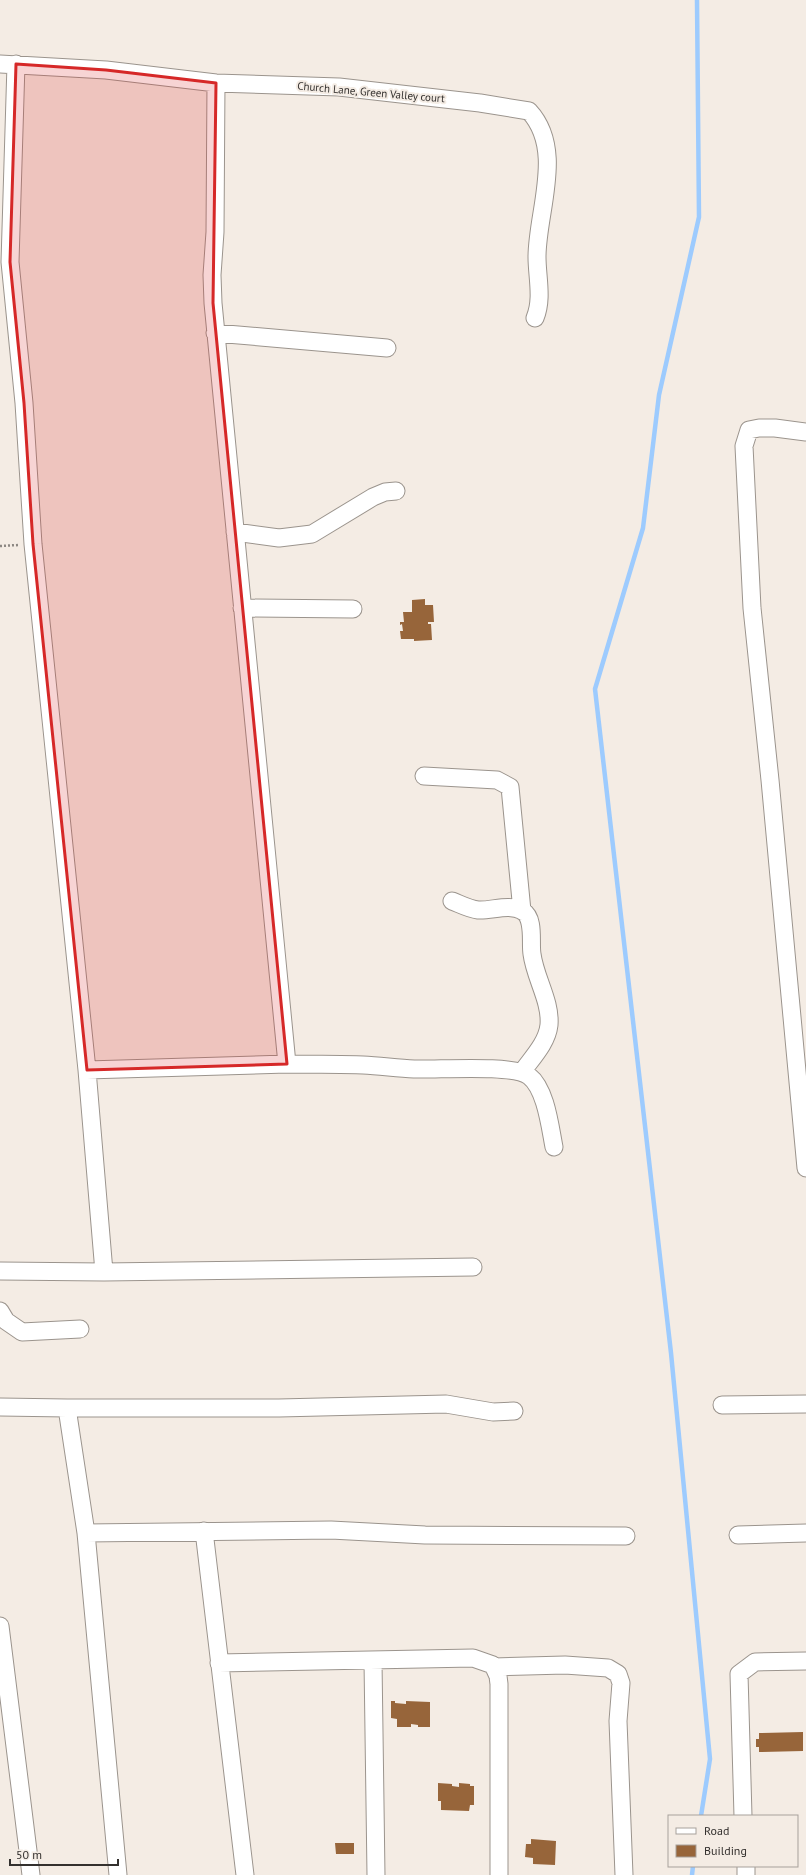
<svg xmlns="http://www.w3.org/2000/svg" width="806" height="1875" font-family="'PT Sans',sans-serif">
<rect width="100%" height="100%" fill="#f4ece4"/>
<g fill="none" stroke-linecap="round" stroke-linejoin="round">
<path stroke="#9dcbfe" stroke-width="4.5" d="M697,0l2,217 -40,178 -16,133 -48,161 76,664 39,406 -9,57
M692,1875l1,-9"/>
</g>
<path fill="#97653a" d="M425,599v6h8l1,17h-6v2h3l1,16 -18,1v-2h-13l-1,-8h3l-1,-7 -2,1v-3h4l-1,-10h9v-12z
M391,1701h4v2l11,1v-3l24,1v25h-12v-2l-7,-1v3h-14v-8l-6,-1z
M803,1732v19l-44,1v-5h-3v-8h3v-6z
M438,1783l14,1v2l7,1v-4l11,1v2h4v19h-4l-1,6 -28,-1v-9h-3z
M531,1839l25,2 -1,24 -22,-1v-6l-8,-1 1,-13h5z
M335,1843h19v11h-18z"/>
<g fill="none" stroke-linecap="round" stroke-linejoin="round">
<g stroke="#9b948d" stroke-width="19">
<path id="minor" d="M0,64l106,6 110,13 123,4 141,16 49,8c36,39 8,100 8,146 0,20 6,42 -2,61
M215,333l172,15
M806,432l-31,-4h-16l-10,2 -5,16 8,162 18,172 36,388
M235,532l44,6 33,-4 61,-37 12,-5 11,-1
M242,608l111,1
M424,776l73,4 13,7 12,124
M452,901c8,3 17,8 26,9 14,1 31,-7 45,1 12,8 7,31 9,43 3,24 19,47 17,71 -2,18 -17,33 -27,47
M287,1064c25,0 51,0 76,1 17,1 34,3 51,4 24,1 98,-5 115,7 17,13 21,51 25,71
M87,1070l200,-6 -74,-761 -1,-28 3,-43 1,-149
M0,1271l104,1 -17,-202 -54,-526 -9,-141 -14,-141 6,-198
M104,1272l369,-5
M0,1311l6,10 16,11 58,-3
M722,1405l84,-1
M0,1407l67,1 19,125 245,-3 94,5 201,1
M67,1408h212l167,-4 47,8 21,-1
M204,1531l41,344
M86,1533l32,342
M738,1535l68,-2
M0,1626l31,249
M373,1661l3,214
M219,1663l254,-5 20,7 5,11 1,8v191
M494,1667l71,-2 43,3 10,6 3,9 -3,38 6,154
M743,1816l-4,-142 16,-12 51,-1
M746,1866v9"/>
</g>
<path stroke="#8c8782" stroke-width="2.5" stroke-dasharray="2 2" stroke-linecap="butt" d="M0,546l19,-1"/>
<use href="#minor" stroke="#fff" stroke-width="17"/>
</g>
<path fill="#d62828" fill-opacity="0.2" stroke="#d62828" stroke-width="3" stroke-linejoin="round" d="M16,64l90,6 110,13 -3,220 74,761 -200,6 -54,-526 -9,-141 -14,-141z"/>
<g text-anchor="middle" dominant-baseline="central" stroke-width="4" stroke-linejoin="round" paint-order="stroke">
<g font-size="11" fill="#33302e" stroke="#f4ece4">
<text transform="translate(371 92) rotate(5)">Church Lane, Green Valley court</text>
</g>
</g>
<rect x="668" y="1815" width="130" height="52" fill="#f4ece4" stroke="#a7a19b"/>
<rect x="676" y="1828" width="20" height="6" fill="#ffffff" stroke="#a7a19b"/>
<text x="704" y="1835" font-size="12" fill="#33302e">Road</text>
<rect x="676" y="1845" width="20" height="12" fill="#97653a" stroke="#a7a19b"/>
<text x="704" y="1855" font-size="12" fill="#33302e">Building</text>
<path d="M10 1859v6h108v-6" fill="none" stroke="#33302e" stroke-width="2"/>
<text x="16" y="1859" font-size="12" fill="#33302e" stroke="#f4ece4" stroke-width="3" paint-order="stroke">50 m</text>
</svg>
